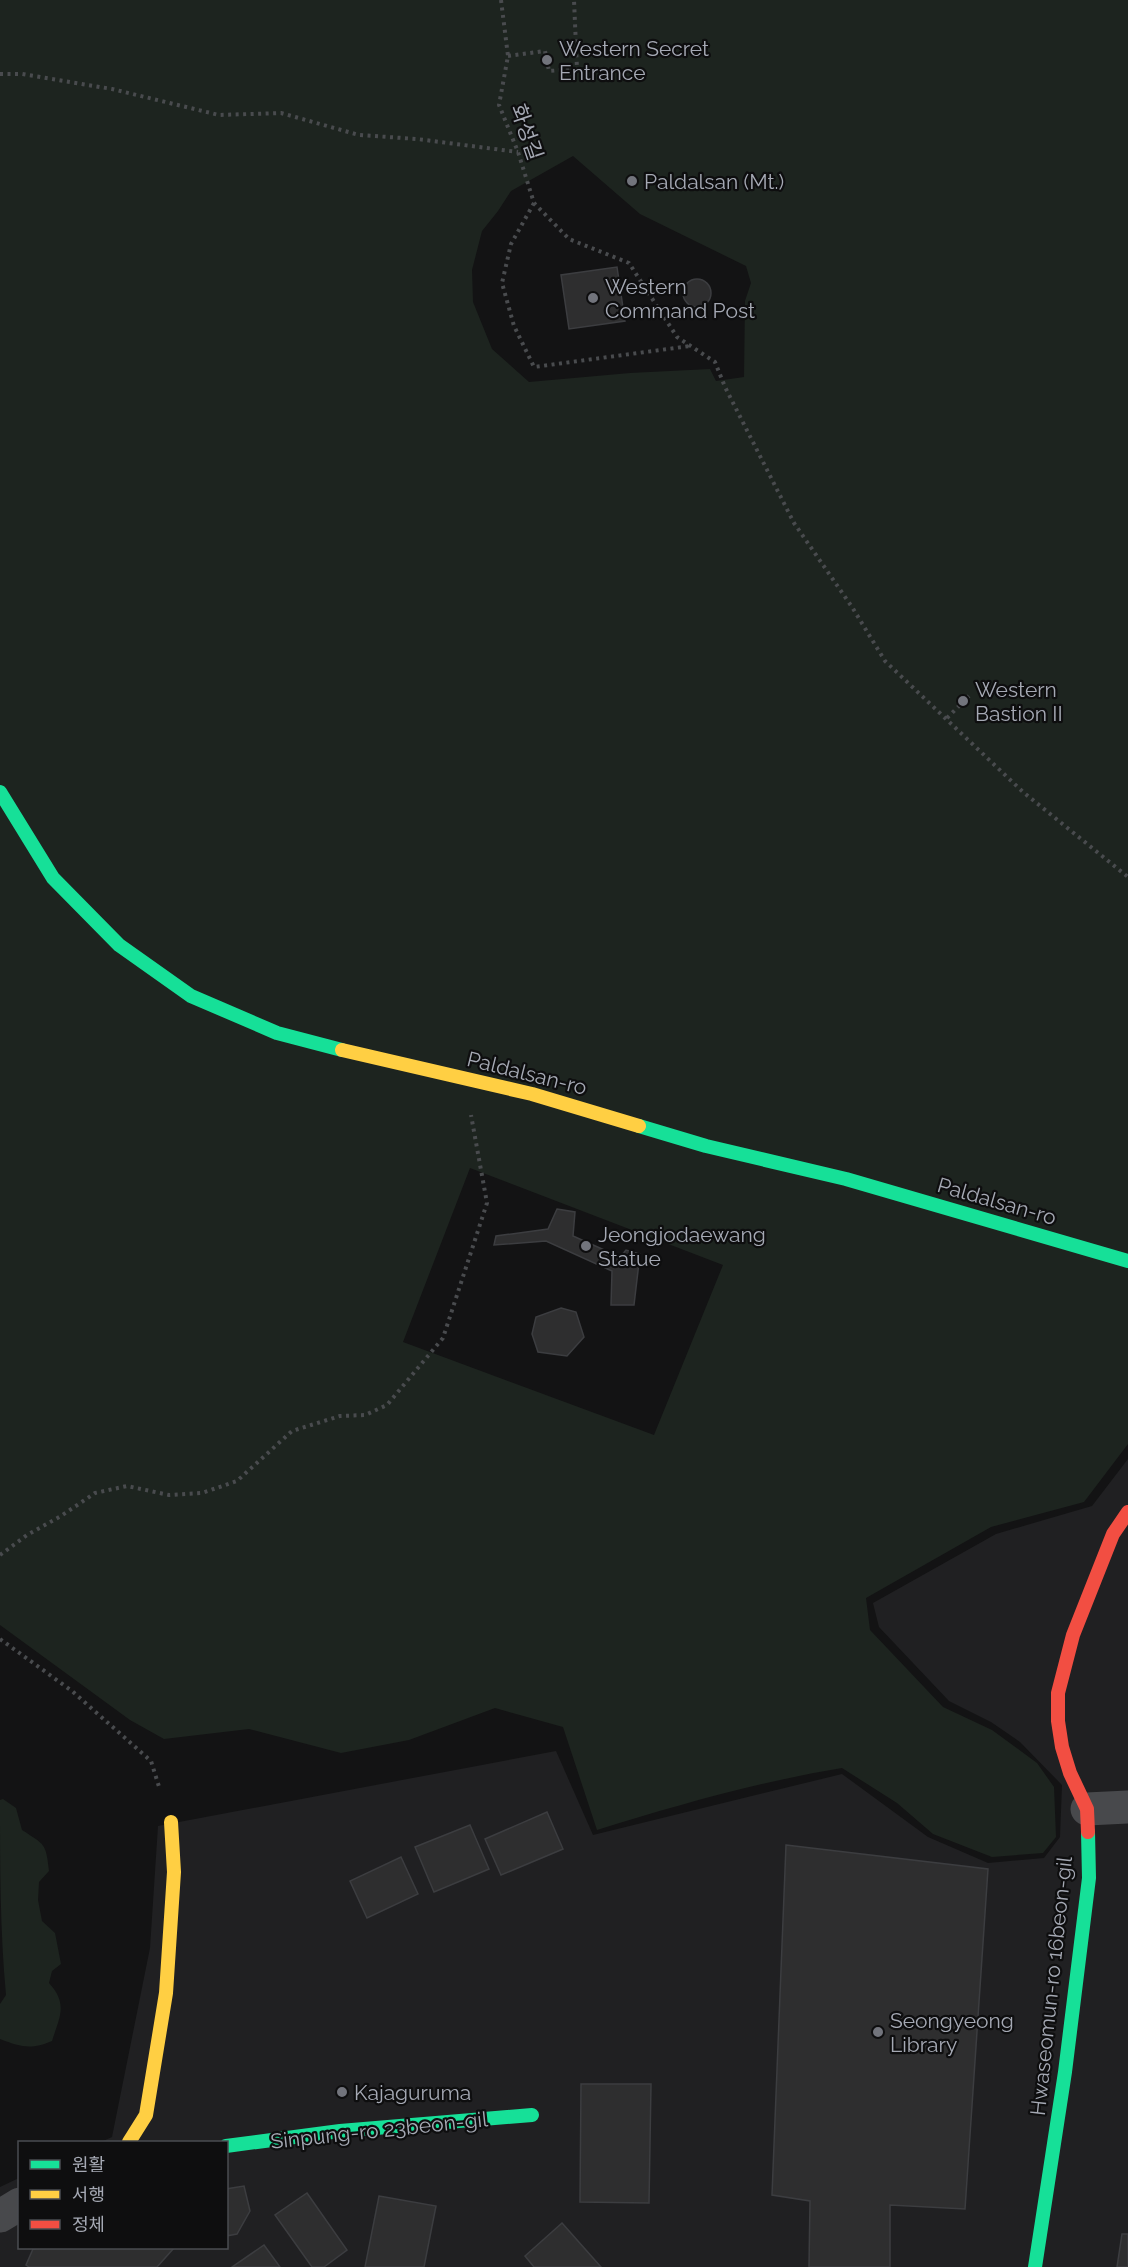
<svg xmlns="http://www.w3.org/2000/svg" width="1128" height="2267" font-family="Raleway,'Noto Sans KR',sans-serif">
<rect width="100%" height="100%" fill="#131314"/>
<path fill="#202022" d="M1128,1459v808h-1128v-80l19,-9 1,70h206v-106h-125l11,-5 38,-189 8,-122 398,-75 37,84 249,-61 86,63 60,26 56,-5 16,-21 2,-52 -42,-43 -29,-20 -42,-21 -70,-74 -6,-24 123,-69 96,-28z"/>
<path fill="#1d241f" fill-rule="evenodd" d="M0,0h1128v1444l-44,58 -93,25 -125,71 4,32 73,77 49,23 45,33 17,24 2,50 -13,16 -51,4 -59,-23 -36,-31 -55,-35c-84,14 -164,37 -245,62l-34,-103 -68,-19 -86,32 -68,13 -92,-24 -85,10 -34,-19 -130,-95zM573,156l67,58 106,52 5,17 -6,18 -1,76 -28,4 -6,-12 -80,4 -101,9 -37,-33 -19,-47 -1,-32 10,-39 16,-20 13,-20zM470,1168l253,97 -69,170 -251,-93z
M3,1799l13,9 6,22c23,15 24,13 27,41l-10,11 -1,18 4,21 13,12 6,31 -9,7 -3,12c19,21 11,33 3,58 -21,9 -31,6 -52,-2v-35l6,-9c-6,-65 -6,-130 -6,-195z"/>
<path fill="#2e2e2f" stroke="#3c3d40" stroke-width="1.5" d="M617,267l8,54 -56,8 -8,-54z
M683 293a14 14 0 1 1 28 0a14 14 0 1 1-28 0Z
M557,1209l18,3 -2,24 47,21 6,-7 14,4 -6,51h-23l1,-34 -66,-30 -52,4 2,-9 52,-7z
M561,1308l15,4 8,25 -17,19 -29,-4 -6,-18 4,-17z
M547,1812l16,37 -62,26 -16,-36z
M470,1825l19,44 -55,23 -19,-45z
M786,1845l202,24 -23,340 -75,-4v62h-81l1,-66 -38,-6z
M401,1857l17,37 -51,24 -17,-37z
M581,2084h70l-2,119 -69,-1z
M244,2186l6,25 -13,23 -11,2v-47z
M307,2193l40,57 -23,17h-12l-37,-52z
M379,2196l57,10 -12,61h-59z
M562,2223l39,44h-67l-9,-11z
M1122,2234h6v33h-11z
M264,2245l16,22h-48z
M42,2248h132l-17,19h-128l-3,-2 7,-16z"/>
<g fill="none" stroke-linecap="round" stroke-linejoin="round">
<path stroke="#494b4e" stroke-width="4" stroke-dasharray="3 4.5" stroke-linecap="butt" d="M501,0l7,56 -9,49 19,47 16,51 35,36 60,24 48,74 38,25 10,25 69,136 58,84 33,54 138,131 105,85
M508,56l37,-5 4,20 28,-2 -3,-69
M0,74h22l90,15 107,26 62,-2 78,22 58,4 101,13
M534,203l-23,41 -9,39 12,43 20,41 156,-21
M947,718l22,-22
M0,1555l27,-20 34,-19 34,-23 32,-7 42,9 33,-2 35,-12 55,-50 48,-15 25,-1 22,-10 56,-67 44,-135 -16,-88
M0,1639l72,52 79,70 9,29"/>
<path stroke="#48494c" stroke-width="33" d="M1087,1809l41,-2
M0,2216l20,-12"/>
<path stroke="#16e098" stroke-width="14" d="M0,792l53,86 66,67 72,51 86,37 65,17
M639,1126l67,20 140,33 282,82
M226,2146l114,-15 192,-16
M1035,2267l30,-195 24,-194 -1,-46"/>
<path stroke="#ffcf43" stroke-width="14" d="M342,1050l190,44 107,32
M129,2142l17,-27 20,-122 8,-121 -3,-50"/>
<path stroke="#f24e42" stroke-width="14" d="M1088,1832l-1,-23 -17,-36 -8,-26 -4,-26v-28l15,-58 40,-101 15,-22"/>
</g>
<g fill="#72747c" stroke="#0e0e0f" stroke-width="2">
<circle cx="547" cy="60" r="6"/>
<circle cx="632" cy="181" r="6"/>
<circle cx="593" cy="298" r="6"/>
<circle cx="963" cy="701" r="6"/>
<circle cx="586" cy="1246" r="6"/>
<circle cx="878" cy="2032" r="6"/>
<circle cx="342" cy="2092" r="6"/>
</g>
<g text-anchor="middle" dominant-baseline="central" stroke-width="4.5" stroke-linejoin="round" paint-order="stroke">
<g font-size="21" fill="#a5a9b4" stroke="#0e0e0f" text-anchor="start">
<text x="559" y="48">Western Secret<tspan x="559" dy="24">Entrance</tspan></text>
<text x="644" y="181">Paldalsan (Mt.)</text>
<text x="605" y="286">Western<tspan x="605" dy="24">Command Post</tspan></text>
<text x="975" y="689">Western<tspan x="975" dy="24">Bastion II</tspan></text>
<text x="598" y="1234">Jeongjodaewang<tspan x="598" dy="24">Statue</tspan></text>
<text x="890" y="2020">Seongyeong<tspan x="890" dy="24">Library</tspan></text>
<text x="354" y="2092">Kajaguruma</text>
</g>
<g font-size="21" fill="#a5a9b4" stroke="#0e0e0f">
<text transform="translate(527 132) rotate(71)">화성길</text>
<text transform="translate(527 1073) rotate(14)">Paldalsan-ro</text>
<text transform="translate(997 1201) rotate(16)">Paldalsan-ro</text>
<text transform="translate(1051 1986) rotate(-84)">Hwaseomun-ro 16beon-gil</text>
<text transform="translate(379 2130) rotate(-6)">Sinpung-ro 23beon-gil</text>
</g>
</g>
<rect x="18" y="2141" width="210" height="108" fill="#0e0e0f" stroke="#4a4c51" stroke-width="1.5"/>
<rect x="30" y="2160" width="30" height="9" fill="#16e098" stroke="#4a4c51" stroke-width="1.5"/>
<text x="72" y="2171" font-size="18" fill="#a5a9b4">원활</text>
<rect x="30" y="2190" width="30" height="9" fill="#ffcf43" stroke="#4a4c51" stroke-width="1.5"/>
<text x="72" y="2201" font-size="18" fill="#a5a9b4">서행</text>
<rect x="30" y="2220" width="30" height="9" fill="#f24e42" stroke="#4a4c51" stroke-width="1.5"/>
<text x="72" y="2231" font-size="18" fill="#a5a9b4">정체</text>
</svg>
